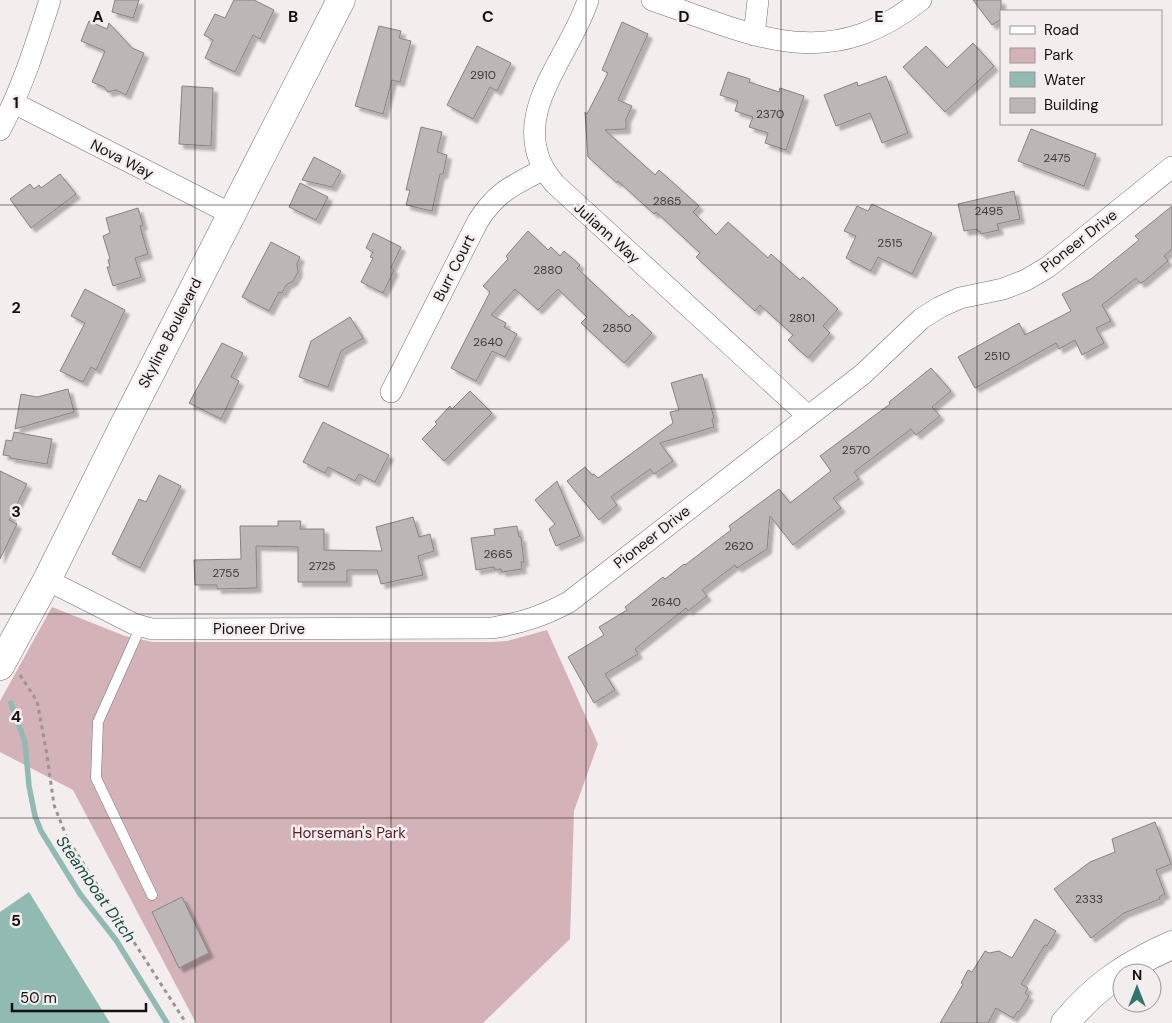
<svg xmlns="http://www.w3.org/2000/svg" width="1172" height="1023" font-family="'DM Sans',sans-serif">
<defs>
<filter id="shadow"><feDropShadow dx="4.5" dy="4.5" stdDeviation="1" flood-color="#0004"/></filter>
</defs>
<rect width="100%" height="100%" fill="#f4edee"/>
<path fill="#d4b3b8" d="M52,607l73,29 28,6h339l15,-1 40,-11 51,114 -24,67 -4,128 -87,84h-287l-123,-233 -73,-38v-51z"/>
<path fill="#91bab3" d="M29,892l81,131h-110v-111z"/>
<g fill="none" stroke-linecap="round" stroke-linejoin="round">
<path stroke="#91bab3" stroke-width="5.5" d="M11,703l14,39 4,44 6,30 6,15 39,63 36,46 51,83"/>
</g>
<path fill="#bcb6b7" stroke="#898283" filter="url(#shadow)" d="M115,0h24l-6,18 -21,-6z
M234,0h20l20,10 -14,29 -7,-4 -18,37 -30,-14 8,-18 -9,-5 11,-21 10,4z
M973,0h28v19l-9,6z
M89,21l18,8 2,-6 23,25 12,5 -18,42 -10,-5 -8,2 -4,-5 -12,-5 13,-31 -24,-10z
M622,22l26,12 -30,66 14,6 -6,13v10l-21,1 50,45 4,-5 40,36 -6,6 23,23 12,-13 40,36 3,-4 29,26 3,-3 35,32 -15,17 7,7 -22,25 -20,-18 5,-5 -33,-30 -5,6 -59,-54 4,-4 -44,-41 -2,2 -36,-33 -1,2 -29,-26 -3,-45 2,2 21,-41 -6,-3z
M379,26l22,5 -2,7 12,3 -11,41 -8,-2 -9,34 -28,-8z
M973,43l21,23 -49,46 -42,-45 23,-21 21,22z
M477,46l34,17 -14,28 -7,-4 -17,32 -26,-14z
M728,72l22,7 -1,3 30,10 1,-4 24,8 -18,54 -21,-7 3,-10 -19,-6 4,-10 -18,-6 3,-10 -18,-6z
M886,76l22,57 -26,10 -12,-30 -34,13 -12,-31 33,-13 1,4z
M182,86l31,2 -2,58 -32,-2z
M421,127l21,5 -5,20 10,3 -4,19h-3l-8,37 -26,-6 4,-15h-4z
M1031,129l65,25 -12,32 -66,-25z
M314,157l27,14 -9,16 -30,-7z
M60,174l16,20 -45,34 -21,-29 20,-15 4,5 5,-4 2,3z
M300,183l28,14 -12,23 -27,-13z
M1014,191l6,28 -23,5 2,6 -18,4 -1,-3h-3v-2l-13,2 -6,-27z
M872,204l60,29 -20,41 -34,-17 -7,14 -25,-13 10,-22 -12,-5 13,-25 11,5z
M1172,206v43l-8,7 4,5 -25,21 -3,1 -4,-5 -34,27 9,16 -15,7 8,15 -22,12 -7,-15 -16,9 -3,-6 -81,45 -17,-31 61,-34 6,12 46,-24 -9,-17 29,-15 48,-39 -4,-4z
M138,208l5,17 -3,1 8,28 -13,4 6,19 -28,9 -6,-19h3l-2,-7 2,-1 -7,-23 7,-3 -4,-15z
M528,231l20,19 3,-3 9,9 4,-5 16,14 -3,3 52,49 3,-3 20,19 -28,30 -43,-40 6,-6 -29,-28 -20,21 -23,-21 -24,26 15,8 -2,4 13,7 -12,23 -13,-6 -16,30 -25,-13 39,-76 -7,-6 25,-27 -2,-3z
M373,233l28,14 -10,21 3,2 -11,23 -22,-11 12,-24 -3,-1 3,-5 -7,-4z
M271,242l29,15 -3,7 1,8 -5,9 -7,4 -4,8 -3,-1 -10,19 -27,-14z
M85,289l40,21 -29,60 -5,-3 -8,15 -23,-11 25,-48 -14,-7z
M350,317l13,21 -22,13 -13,36 -29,-10 12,-36z
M222,343l21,10 -12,24 8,4 -18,38 -32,-16z
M931,368l20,23 -19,16 8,9 -24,19 -5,-6 -57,43 5,7 -26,19 8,10 -48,37 -23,-29 -3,33 -30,19 -2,-3 -33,25 5,6 -19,15 -2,-3 -51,41 3,5 -33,20 10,16 -21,13 -26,-46 36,-22 -5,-8 28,-17 -2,-3 38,-30 2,2 19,-15 1,1 46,-35 -2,-4 50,-37 11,14 41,-32 -11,-15 70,-52 -1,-2z
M702,374l12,44 -2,1 2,8 -54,16 13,18 -19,13 -4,-5 -39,28 6,8 -18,15 -32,-39 18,-14 7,8 2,-1 4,4 75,-55 -3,-11 9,-2 -8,-27z
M68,389l6,23 -59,17 6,-35 16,3z
M470,391l22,22 -48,48 -22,-22 15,-15 -2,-2 15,-16 2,3z
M323,422l66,33 -14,27 -16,-8 -4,7 -27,-14 -3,6 -22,-11z
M14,432l38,7 -5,25 -37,-6v-2l-7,-1 3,-15 6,1z
M0,471l27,13 -18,36 8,4 -17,35z
M159,475l22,11 -41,82 -28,-14 27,-55 7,3z
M557,481l23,55 -24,10 -7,-17 6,-5 -20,-24z
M413,517l6,20 11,-3 4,17 -16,5 5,19 -42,9 -4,-14h-30v12h-49v-35l-42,-1 1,42 -40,1v-4h-22l-1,-25 47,-1 -1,-33h38v-5h23l-1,8h24v21l58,1 -6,-24z
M517,526l2,11h2l3,25h-3l1,7 -20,3 -1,-3 -6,1 -1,-3 -18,3 -5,-32 24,-3 -1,-6z
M1155,822l16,42 -15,6 9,24 -6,3 1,2 -36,14 -33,25 -37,-49 36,-27 25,-10 -3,-13z
M182,897l27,56 -30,15 -27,-56z
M1035,919l21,12 -9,15 -2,-1 -24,39 7,4 -3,5 4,3 -10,16 -1,-1 -5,7 -17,-10 -8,15h-48l23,-39 -2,-1 7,-13 4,2 13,-21 4,2 10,-2 13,7z"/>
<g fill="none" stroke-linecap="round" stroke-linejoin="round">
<g stroke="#756f70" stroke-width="11">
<path id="lane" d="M141,626l-43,96 -2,56 56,117"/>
</g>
<g stroke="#756f70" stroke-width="22">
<path id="street" d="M588,0c-16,52 -71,105 -48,161 4,9 9,16 15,23l253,232
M652,0c100,34 174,76 269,0
M754,35l4,-35
M14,103l217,111
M0,130c22,-41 36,-86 50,-130
M391,392l87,-171c19,-30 36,-36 66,-52
M47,580l87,44 18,5 340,-1c29,-5 51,-12 77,-26l294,-228 58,-55 19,-12 20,-9 43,-9 23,-9 22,-13 124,-100"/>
</g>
<g stroke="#756f70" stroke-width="29">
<path id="secondary" d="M0,666l47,-86 78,-157 216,-423
M1065,1023c32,-38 62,-58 107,-78"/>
</g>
<path stroke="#999495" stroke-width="3" stroke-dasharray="4 4" stroke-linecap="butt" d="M20,675l17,26 9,48 8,56 13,33 119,185"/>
<use href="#lane" stroke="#fff" stroke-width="10"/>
<use href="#street" stroke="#fff" stroke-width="21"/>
<use href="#secondary" stroke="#fff" stroke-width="28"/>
</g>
<path fill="none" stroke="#141112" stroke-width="1" stroke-opacity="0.55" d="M195,0v1023M391,0v1023M586,0v1023M781,0v1023M977,0v1023M0,205h1172M0,409h1172M0,614h1172M0,818h1172"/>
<g text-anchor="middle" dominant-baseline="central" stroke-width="5" stroke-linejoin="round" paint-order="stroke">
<g font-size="12" fill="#3e3a3b">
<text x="483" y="75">2910</text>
<text x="770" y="114">2370</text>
<text x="1057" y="158">2475</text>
<text x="667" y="201">2865</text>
<text x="989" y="211">2495</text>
<text x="890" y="243">2515</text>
<text x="548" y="270">2880</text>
<text x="802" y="318">2801</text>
<text x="617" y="328">2850</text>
<text x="488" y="342">2640</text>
<text x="997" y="356">2510</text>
<text x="856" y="450">2570</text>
<text x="739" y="546">2620</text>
<text x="498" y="554">2665</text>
<text x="322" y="566">2725</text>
<text x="226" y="573">2755</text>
<text x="666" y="602">2640</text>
<text x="1089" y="899">2333</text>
</g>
<g font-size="15" fill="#141112" stroke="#f4edee">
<text transform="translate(122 159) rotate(27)">Nova Way</text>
<text transform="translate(607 233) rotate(42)">Juliann Way</text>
<text transform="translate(1079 241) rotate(-38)">Pioneer Drive</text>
<text transform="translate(454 268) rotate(-63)">Burr Court</text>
<text transform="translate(170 333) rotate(-63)">Skyline Boulevard</text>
<text transform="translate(652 537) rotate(-38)">Pioneer Drive</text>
<text x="259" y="629">Pioneer Drive</text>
</g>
<g font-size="15" fill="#4e1d29" stroke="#f4edee">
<text x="349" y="833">Horseman's Park</text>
</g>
<g font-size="16" font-style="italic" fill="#114c45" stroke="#f4edee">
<text transform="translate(96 889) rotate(55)">Steamboat Ditch</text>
</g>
</g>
<g font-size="16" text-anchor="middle" font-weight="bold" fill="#141112" stroke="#f4edee" stroke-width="5" stroke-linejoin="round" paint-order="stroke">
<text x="98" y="22">A</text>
<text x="293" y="22">B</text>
<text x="488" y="22">C</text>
<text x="684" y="22">D</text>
<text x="879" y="22">E</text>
<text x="16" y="108">1</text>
<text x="16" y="313">2</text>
<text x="16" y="517">3</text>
<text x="16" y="722">4</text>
<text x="16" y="926">5</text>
</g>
<rect x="1000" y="10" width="162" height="115" fill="#f4edee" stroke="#9a9596"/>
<rect x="1010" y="26" width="25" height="8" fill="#ffffff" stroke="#9a9596"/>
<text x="1044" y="35" font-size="15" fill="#141112">Road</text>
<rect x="1010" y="48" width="25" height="15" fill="#d4b3b8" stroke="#9a9596"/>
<text x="1044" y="60" font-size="15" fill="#141112">Park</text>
<rect x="1010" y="72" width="25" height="15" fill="#91bab3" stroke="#9a9596"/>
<text x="1044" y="85" font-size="15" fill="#141112">Water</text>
<rect x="1010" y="98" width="25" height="15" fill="#bcb6b7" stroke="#9a9596"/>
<text x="1044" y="110" font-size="15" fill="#141112">Building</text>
<g transform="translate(1137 988)"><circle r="24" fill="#f4edee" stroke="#9a9596"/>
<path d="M0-4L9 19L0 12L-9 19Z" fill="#31776e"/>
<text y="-8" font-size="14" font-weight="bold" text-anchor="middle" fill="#141112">N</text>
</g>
<path d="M12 1003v8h134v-8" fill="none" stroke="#141112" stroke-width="2.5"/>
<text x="20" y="1003" font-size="15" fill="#141112" stroke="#f4edee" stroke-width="4" paint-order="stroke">50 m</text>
</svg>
